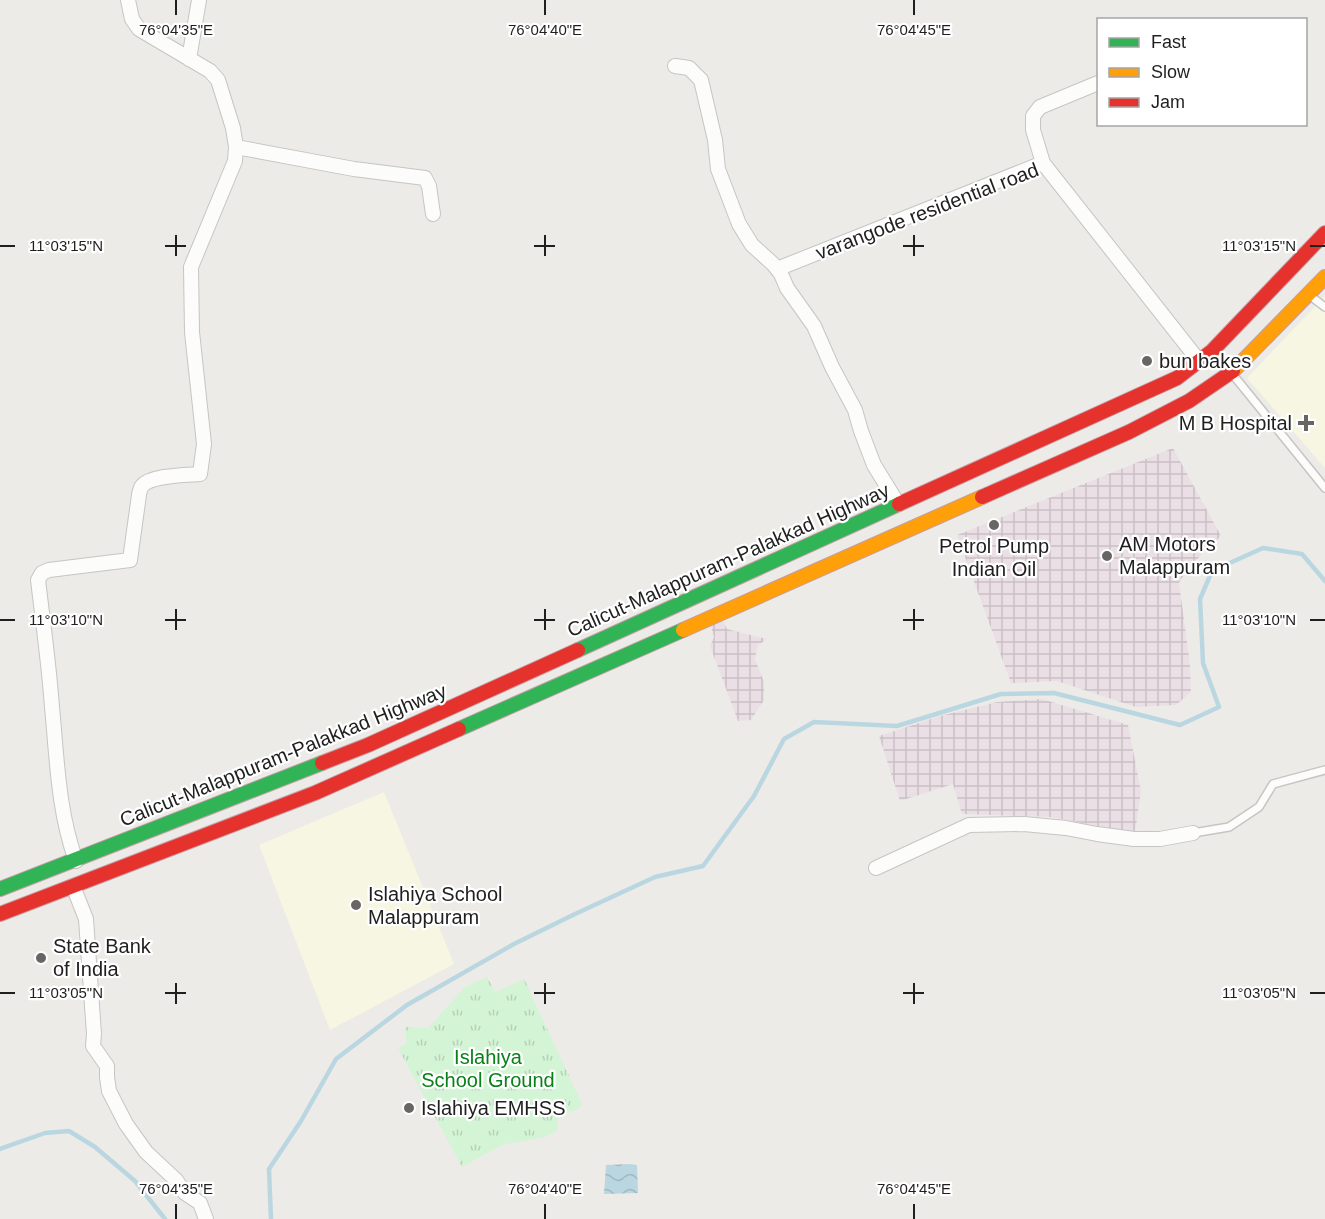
<svg xmlns="http://www.w3.org/2000/svg" width="1325" height="1219" font-family="Helvetica,sans-serif">
<defs>
<pattern id="industrial-grid" width="8" height="8" patternUnits="userSpaceOnUse" patternTransform="scale(1.5)"><rect width="8" height="8" fill="#ebdfe6"/><path d="M0 4h8M4 0v8" fill="none" stroke="#c9bfc5"/></pattern>
<pattern id="park-tufts" width="24" height="20" patternUnits="userSpaceOnUse" patternTransform="scale(1.5)"><rect width="24" height="20" fill="#d4f4d6"/><path d="M3 7l-1-3M5 7V3M7 7l1-3M15 17l-1-3M17 17v-4M19 17l1-3" fill="none" stroke="#b6d1b7"/></pattern>
<pattern id="water-waves" width="16" height="10" patternUnits="userSpaceOnUse" patternTransform="scale(1.5)"><rect width="16" height="10" fill="#bad7e1"/><path d="M0 5q4-4 8 0t8 0" fill="none" stroke="#9fb8c1"/></pattern>
</defs>
<rect width="100%" height="100%" fill="#edebe7"/>
<path fill="url(#industrial-grid)" d="M1173,448l48,88 -33,32 -9,15 11,81 1,28 -15,13 -40,2 -79,-26 -46,2 -54,-148z
M722,619l5,10 40,10 -9,6 -3,14 9,23v18l-13,20 -13,1 -28,-75 4,-9 -4,-14z
M1042,699l86,26 13,66 -6,42 -84,-16 -89,-3 -9,-30 -53,17 -21,-65 61,-20 57,-14z"/>
<path fill="#f6f6e2" d="M1325,296v172l-78,-90z
M384,792l70,172 -124,66 -71,-185z"/>
<path fill="url(#park-tufts)" d="M487,977l8,15 29,-13 59,127 -25,12 -1,13 -12,6 -43,8 -40,22 -64,-119 8,-4v-17l22,1 37,-41z"/>
<path fill="url(#water-waves)" d="M630,1164l7,1 1,28 -34,1 2,-29z"/>
<g fill="none" stroke-linecap="round" stroke-linejoin="round">
<path stroke="#bad7e1" stroke-width="4.5" d="M0,1149l45,-16 24,-2 26,16 40,34 30,38
M271,1219l-2,-50 32,-48 35,-62 71,-54 107,-61 61,-30 80,-37 48,-11 51,-70 30,-57 30,-17 83,4 104,-32 53,-1 126,32 39,-18 -16,-44 -3,-64 12,-28 51,-23 39,6 23,27"/>
<g stroke="#c6c5c3" stroke-width="10">
<path id="lane" d="M1313,298l12,9
M1234,376l91,112
M1193,833l36,-6 30,-20 14,-23 52,-14"/>
</g>
<g stroke="#c6c5c3" stroke-width="16">
<path id="street" d="M189,59l10,-59
M675,66l14,2 12,12 14,60 3,29 21,55 13,21 21,19 8,10 6,14 27,38 18,41 23,43 6,21 13,34 24,39
M1098,83l-58,24 -7,9v14l10,33 156,198
M236,147l118,22 71,9 4,8 4,28
M777,269l266,-106
M76,861c-18,-50 -19,-102 -24,-154 -3,-42 -9,-85 -14,-127l4,-7 7,-3 81,-10 9,-65c0,-2 2,-8 3,-9 9,-11 45,-11 58,-12l4,-30 -12,-112 -1,-65 44,-106 1,-14 -3,-19 -15,-48 -8,-9 -71,-42 -7,-10 -4,-19
M876,868l93,-43 55,-1 42,4 31,6 37,5h26l33,-6
M73,886l13,33 8,115 -1,12 14,20v11l2,14 17,33 20,28 30,28 9,13 15,10 6,16"/>
</g>
<g stroke="#c39da7" stroke-width="16">
<path id="fast" d="M578,650l321,-146
M459,729l224,-99
M0,889l322,-126"/>
</g>
<g stroke="#c39da7" stroke-width="16">
<path id="slow" d="M1233,371l92,-94
M683,630l299,-133"/>
</g>
<g stroke="#c39da7" stroke-width="16">
<path id="jam" d="M982,497l147,-65 60,-31 44,-30
M899,504l278,-126 35,-27 113,-118
M322,763l46,-18 210,-95
M0,914l315,-121 144,-64"/>
</g>
<use href="#lane" stroke="#fcfcfb" stroke-width="7"/>
<use href="#street" stroke="#fcfcfb" stroke-width="14"/>
<use href="#fast" stroke="#30b455" stroke-width="14"/>
<use href="#slow" stroke="#ff9f0a" stroke-width="14"/>
<use href="#jam" stroke="#e5322d" stroke-width="14"/>
</g>
<path fill="none" stroke="#1f1f1f" stroke-width="2" d="M176,0v15M545,0v15M914,0v15M176,235v21M545,235v21M914,235v21M0,246h15M165,246h21M534,246h21M903,246h21M1310,246h15M176,609v21M545,609v21M914,609v21M0,620h15M165,620h21M534,620h21M903,620h21M1310,620h15M176,983v21M545,983v21M914,983v21M0,993h15M165,993h21M534,993h21M903,993h21M1310,993h15M176,1204v15M545,1204v15M914,1204v15"/>
<g fill="#676665" stroke="#fff" stroke-width="2">
<circle cx="1147" cy="361" r="6"/>
<path d="M1303 414h6v6h6v6h-6v6h-6v-6h-6v-6h6z"/>
<circle cx="994" cy="525" r="6"/>
<circle cx="1107" cy="556" r="6"/>
<circle cx="356" cy="905" r="6"/>
<circle cx="41" cy="958" r="6"/>
<circle cx="409" cy="1108" r="6"/>
</g>
<g text-anchor="middle" dominant-baseline="central" stroke-width="4.5" stroke-linejoin="round" paint-order="stroke">
<g font-size="20" fill="#1f1f1f" stroke="#fff">
<text transform="translate(927 211) rotate(-21)">varangode residential road</text>
<text transform="translate(728 560) rotate(-24)">Calicut-Malappuram-Palakkad Highway</text>
<text transform="translate(283 755) rotate(-22)">Calicut-Malappuram-Palakkad Highway</text>
</g>
<g font-size="20" fill="#1f1f1f" stroke="#fff" text-anchor="start">
<text x="1159" y="361">bun bakes</text>
<text x="1292" y="423" text-anchor="end">M B Hospital</text>
<text x="1119" y="544">AM Motors<tspan x="1119" dy="23">Malappuram</tspan></text>
<text x="994" y="546" text-anchor="middle">Petrol Pump<tspan x="994" dy="23">Indian Oil</tspan></text>
<text x="368" y="894">Islahiya School<tspan x="368" dy="23">Malappuram</tspan></text>
<text x="53" y="946">State Bank<tspan x="53" dy="23">of India</tspan></text>
<text x="421" y="1108">Islahiya EMHSS</text>
</g>
<g font-size="20" fill="#098018" stroke="#fff">
<text x="488" y="1057">Islahiya<tspan x="488" dy="23">School Ground</tspan></text>
</g>
</g>
<g font-size="15" text-anchor="middle" fill="#1f1f1f" stroke="#fff" stroke-width="4.5" stroke-linejoin="round" paint-order="stroke">
<text x="176" y="35">76°04'35"E</text>
<text x="545" y="35">76°04'40"E</text>
<text x="914" y="35">76°04'45"E</text>
<text x="66" y="251">11°03'15"N</text>
<text x="1259" y="251">11°03'15"N</text>
<text x="66" y="625">11°03'10"N</text>
<text x="1259" y="625">11°03'10"N</text>
<text x="66" y="998">11°03'05"N</text>
<text x="1259" y="998">11°03'05"N</text>
<text x="176" y="1194">76°04'35"E</text>
<text x="545" y="1194">76°04'40"E</text>
<text x="914" y="1194">76°04'45"E</text>
</g>
<rect x="1097" y="18" width="210" height="108" fill="#ffffff" stroke="#a5a5a5" stroke-width="1.5"/>
<rect x="1109" y="38" width="30" height="9" fill="#30b455" stroke="#a5a5a5" stroke-width="1.5"/>
<text x="1151" y="48" font-size="18" fill="#1f1f1f">Fast</text>
<rect x="1109" y="68" width="30" height="9" fill="#ff9f0a" stroke="#a5a5a5" stroke-width="1.5"/>
<text x="1151" y="78" font-size="18" fill="#1f1f1f">Slow</text>
<rect x="1109" y="98" width="30" height="9" fill="#e5322d" stroke="#a5a5a5" stroke-width="1.5"/>
<text x="1151" y="108" font-size="18" fill="#1f1f1f">Jam</text>
</svg>
